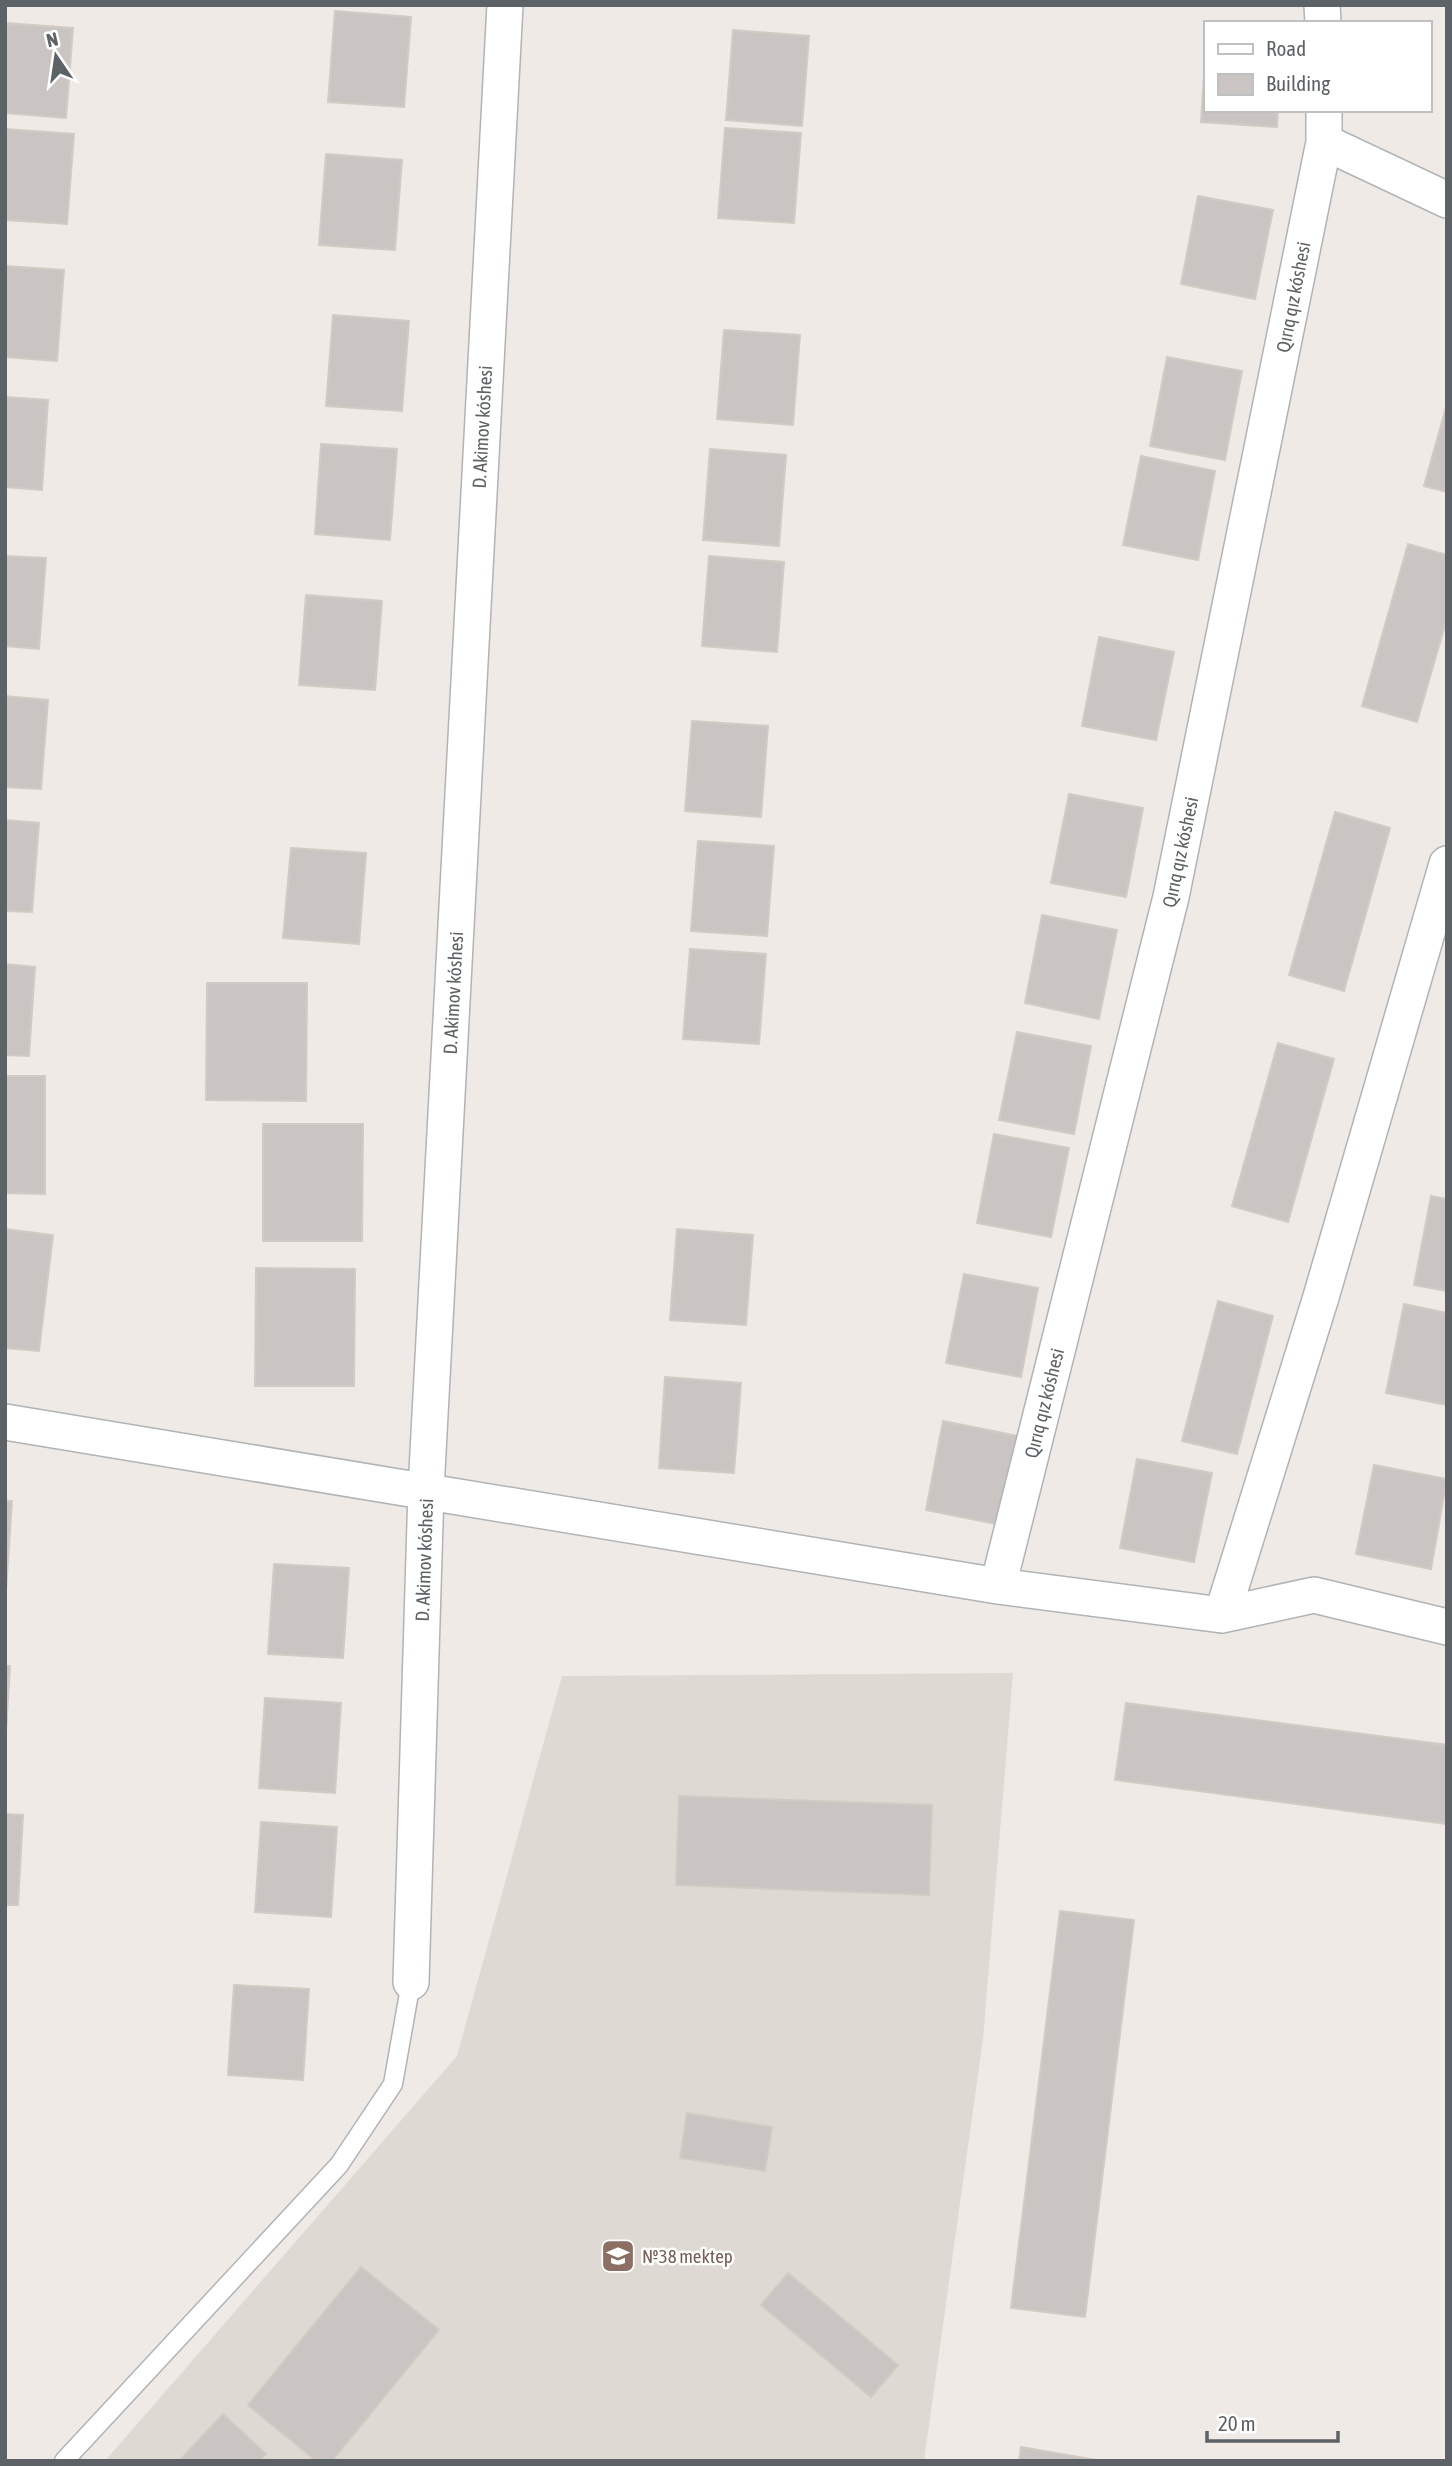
<svg xmlns="http://www.w3.org/2000/svg" width="1452" height="2466" font-family="'Asap Condensed',sans-serif">
<rect width="100%" height="100%" fill="#efeae5"/>
<path fill="#dedad3" d="M1013,1673l-30,366 -59,422h-819l352,-405 105,-380z"/>
<path fill="#cac5c2" stroke="#d3cbc3" stroke-width="2" d="M335,11l76,6 -7,90 -76,-5z
M5,23l68,5 -7,90 -61,-5z
M733,30l76,6 -7,90 -76,-6z
M1205,60v50h73l-1,17 -76,-5z
M725,128l76,5 -7,90 -76,-5z
M5,129l69,5 -7,90 -62,-4z
M326,154l76,6 -7,90 -76,-5z
M1198,196l75,14 -18,89 -74,-15z
M5,266l59,4 -7,91 -52,-4z
M333,315l76,6 -7,90 -76,-5z
M724,330l76,5 -7,90 -76,-6z
M1167,357l75,14 -17,89 -75,-14z
M5,397l43,3 -6,90 -37,-3z
M1447,404v88l-23,-6z
M321,444l76,5 -7,91 -75,-6z
M710,449l76,6 -7,91 -76,-6z
M1141,456l74,15 -17,89 -75,-15z
M1408,544l39,11v63l-30,104 -55,-16z
M5,556l41,2 -7,91 -34,-3z
M709,556l75,6 -7,90 -75,-6z
M306,595l76,6 -7,89 -76,-5z
M1099,637l75,15 -18,88 -74,-14z
M5,696l43,4 -7,89 -36,-2z
M692,721l76,5 -7,91 -76,-6z
M1069,794l74,14 -17,89 -75,-14z
M1335,812l55,16 -46,163 -55,-16z
M5,820l34,3 -7,89 -27,-1z
M698,841l76,5 -7,90 -76,-5z
M291,848l75,5 -7,91 -76,-6z
M1042,915l75,15 -18,89 -74,-16z
M690,949l76,5 -7,90 -76,-5z
M5,964l30,3 -6,89 -24,-1z
M207,983h100l-1,118 -100,-1z
M1017,1032l74,14 -17,88 -75,-14z
M1278,1043l56,16 -46,163 -56,-16z
M5,1076h40v118l-40,-1z
M263,1124h100l-1,117h-99z
M994,1134l75,14 -18,89 -74,-14z
M1431,1196l16,3v92l-33,-6z
M5,1229l48,6 -14,116 -34,-3z
M677,1229l76,6 -7,90 -76,-5z
M256,1268l99,1 -1,117h-99z
M964,1274l74,14 -17,89 -75,-14z
M1218,1301l55,15 -36,138 -55,-13z
M1404,1304l43,9v92l-61,-12z
M665,1377l76,6 -7,90 -75,-5z
M943,1421l75,15 -17,89 -75,-15z
M1137,1459l75,14 -18,89 -74,-14z
M1374,1465l73,14 -16,90 -75,-15z
M5,1501h7l-6,90h-1z
M274,1564l75,4 -6,90 -75,-4z
M5,1666h5l-5,82z
M265,1698l76,5 -6,90 -76,-5z
M1126,1703l321,42v79l-332,-44z
M679,1796l253,9 -3,90 -253,-10z
M5,1814l18,1 -5,90h-13z
M261,1822l76,5 -6,90 -76,-5z
M1060,1911l74,9 -49,397 -74,-9z
M234,1985l75,4 -6,91 -75,-5z
M687,2113l85,14 -7,44 -85,-13z
M361,2267l78,63 -107,131h-16l-68,-56z
M788,2273l110,92 -27,32 -110,-92z
M223,2414l43,40 -7,7h-80z
M1021,2447l81,14h-83z"/>
<g fill="none" stroke-linecap="round" stroke-linejoin="round">
<g stroke="#b0b4b7" stroke-width="21">
<path id="lane" d="M64,2461l275,-296 54,-81 18,-102"/>
</g>
<g stroke="#b0b4b7" stroke-width="38">
<path id="street" d="M1322,5l1,18
M1324,142l123,58
M5,1422l993,164 224,29 92,-20 133,32
M998,1586l173,-689 153,-755v-32
M1222,1615l99,-318 126,-433
M411,1982l15,-492 79,-1485"/>
</g>
<use href="#lane" stroke="#fff" stroke-width="18"/>
<use href="#street" stroke="#fff" stroke-width="35"/>
</g>
<defs>
<g id="school-square" transform="scale(1.75)"><rect x="-9" y="-9" width="18" height="18" rx="4" fill="#8d6e63" stroke="#fff"/><path d="M0-5L7-2L0 1L-7-2ZM-4 1L0 2.5L4 1V4Q0 6-4 4Z" fill="#fff"/></g>
</defs>
<g fill-rule="evenodd">
<use href="#school-square" x="618" y="2256"/>
</g>
<g text-anchor="middle" dominant-baseline="central" stroke-width="5" stroke-linejoin="round" paint-order="stroke">
<g font-size="19" fill="#5c6265" stroke="#fff">
<text transform="translate(1293 297) rotate(-79)">Qırıq qız kóshesi</text>
<text transform="translate(482 427) rotate(-87)">D. Akimov kóshesi</text>
<text transform="translate(1180 852) rotate(-78)">Qırıq qız kóshesi</text>
<text transform="translate(453 993) rotate(-87)">D. Akimov kóshesi</text>
<text transform="translate(1044 1403) rotate(-76)">Qırıq qız kóshesi</text>
<text transform="translate(424 1560) rotate(-88)">D. Akimov kóshesi</text>
</g>
<g font-size="19" fill="#785e54" stroke="#fff" text-anchor="start">
<text x="642" y="2256">№38 mektep</text>
</g>
</g>
<rect width="1452" height="2466" fill="none" stroke="#5c6265" stroke-width="14"/>
<rect x="1204" y="21" width="228" height="91" fill="#ffffff" stroke="#bec0c1" stroke-width="2"/>
<rect x="1218" y="44" width="35" height="10" fill="#ffffff" stroke="#bec0c1" stroke-width="2"/>
<text x="1266" y="56" font-size="21" fill="#5c6265">Road</text>
<rect x="1218" y="74" width="35" height="21" fill="#cac5c2" stroke="#bec0c1" stroke-width="2"/>
<text x="1266" y="91" font-size="21" fill="#5c6265">Building</text>
<g transform="translate(56 56) rotate(347)" stroke="#ffffff" stroke-width="5" paint-order="stroke">
<path d="M0-5L12 26L0 18L-12 26Z" fill="#5c6265"/>
<text y="-10" font-size="19" font-weight="bold" text-anchor="middle" fill="#5c6265">N</text>
</g>
<path d="M1207 2431v10h131v-10" fill="none" stroke="#5c6265" stroke-width="3.5"/>
<text x="1218" y="2431" font-size="21" fill="#5c6265" stroke="#ffffff" stroke-width="5" paint-order="stroke">20 m</text>
</svg>
